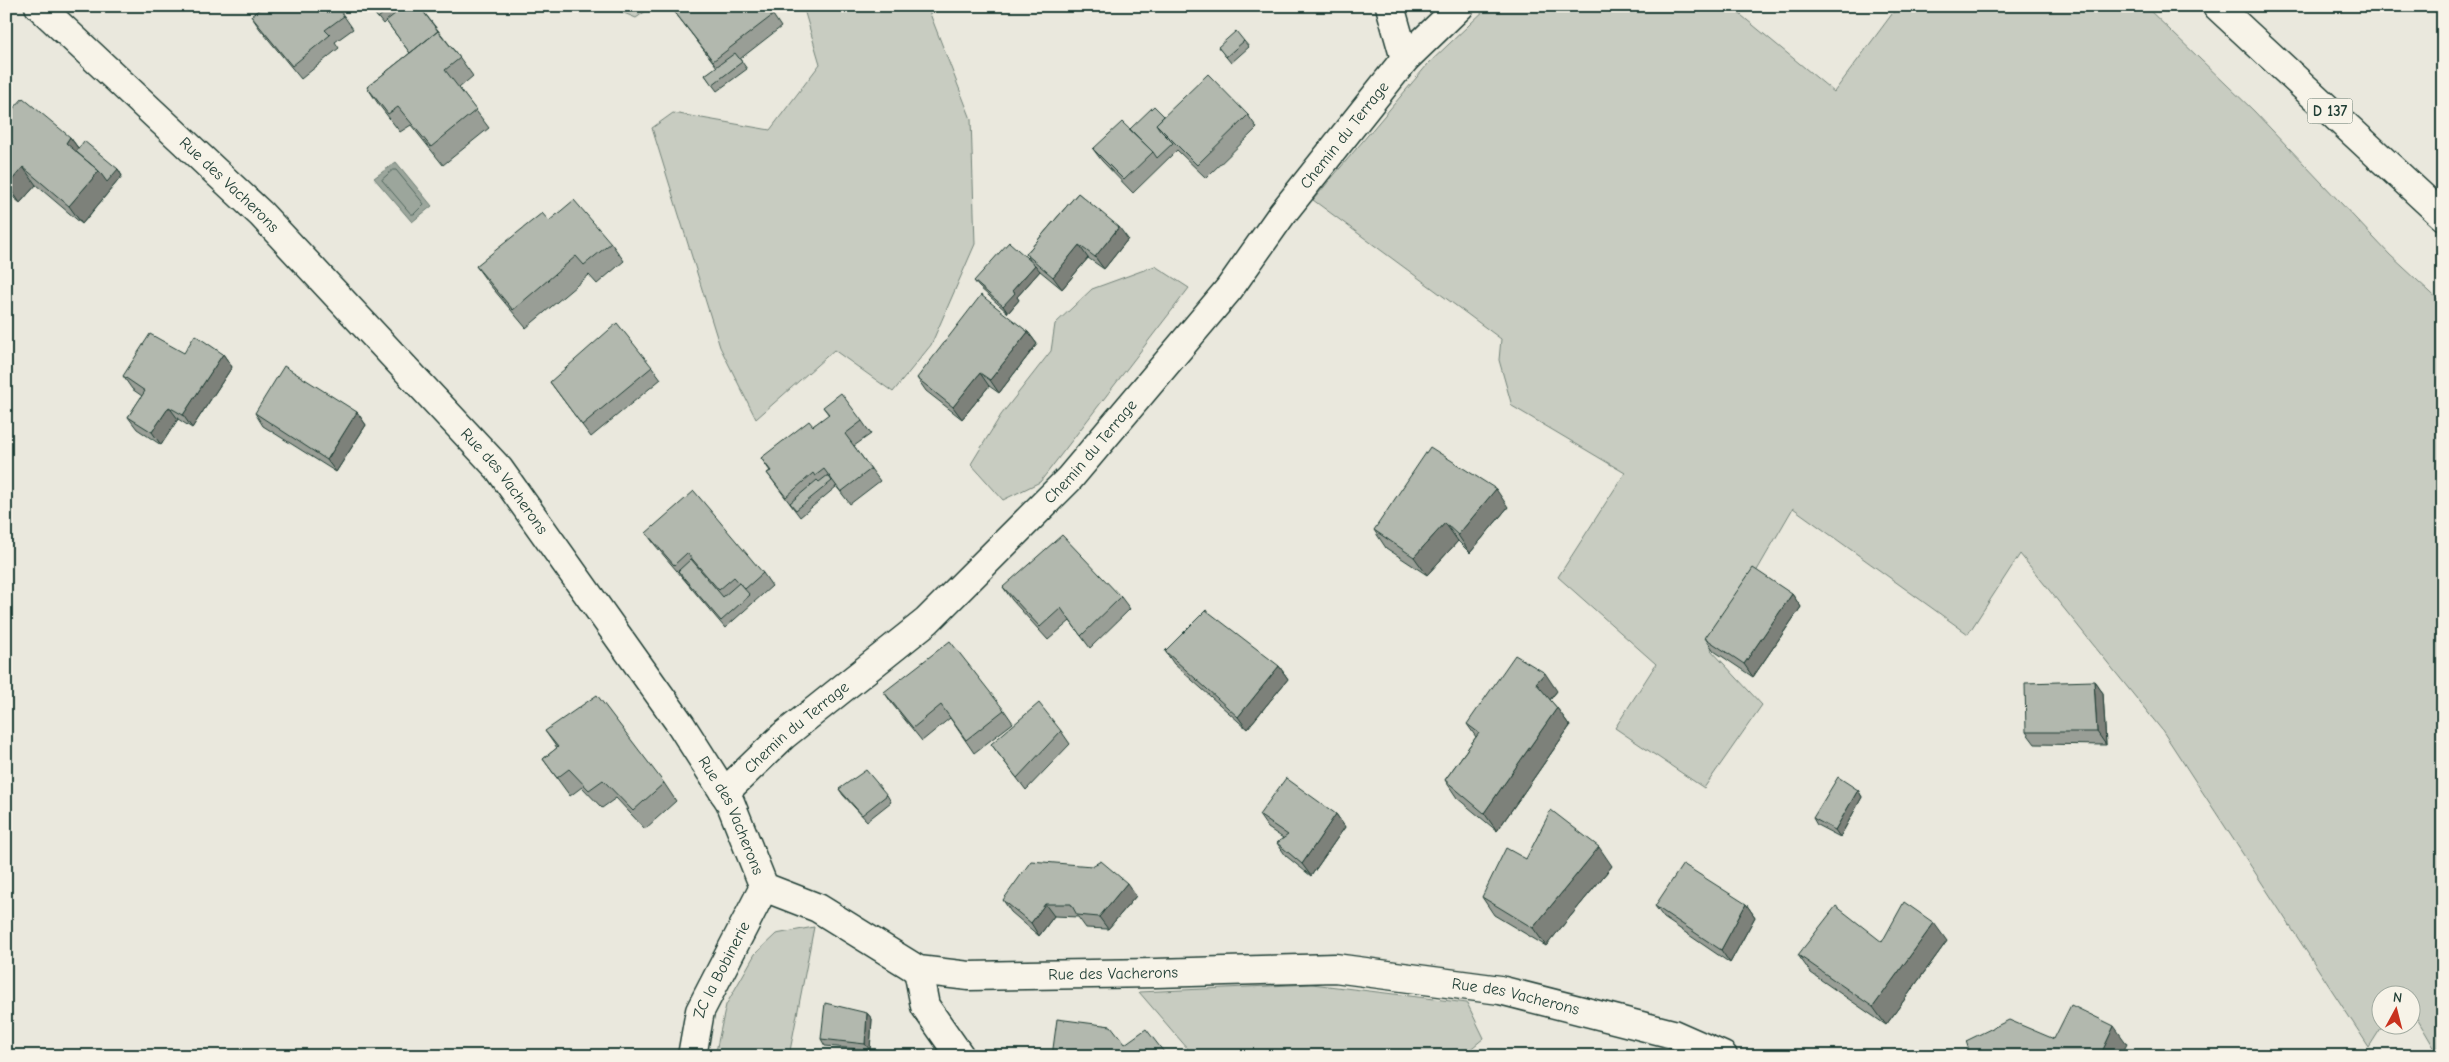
<svg xmlns="http://www.w3.org/2000/svg" width="2449" height="1062" font-family="'Comic Neue',sans-serif">
<rect width="100%" height="100%" fill="#eae8dd"/>
<filter id="ink" filterUnits="userSpaceOnUse"><feTurbulence type="fractalNoise" baseFrequency=".02" numOctaves="2"/><feDisplacementMap in="SourceGraphic" scale="10" xChannelSelector="R" yChannelSelector="G"/><feConvolveMatrix kernelMatrix="1 2 1 2 8 2 1 2 1" color-interpolation-filters="sRGB"/></filter>
<g filter="url(#ink)">
<path fill="#c8ccc1" stroke="#74847a" d="M607,6h46l-17,12z
M803,6h124l44,113 4,125 -44,101 -38,47 -59,-42 -78,69 -36,-72 -68,-219 21,-15 97,17 50,-66z
M1489,6h241l104,86 64,-86h247l109,105 136,144 53,49v752h-4l-27,-46v-16h-30v30l1,1 -14,22 -207,-317 -142,-176 -52,80 -175,-126 -82,142 51,55 -58,83 -89,-60 41,-64 -98,-87 67,-104 -113,-67 -13,-46 2,-21 -188,-139 115,-136z
M1155,266l34,22 -149,194 -37,18 -32,-36 30,-49 50,-64 4,-27 37,-35z
M814,927l-25,129h-74l11,-51 29,-51 21,-20z
M1312,984l155,19 17,35 -22,18h-268l-55,-64z"/>
<path fill="#9ca69c" stroke="#6a7c72" d="M396,162l36,44 -20,16 -38,-44z"/>
<g fill="none" stroke-linecap="round" stroke-linejoin="round">
<path stroke="#51675e" stroke-width="1" d="M393,170h3l28,34 -10,10h-3l-29,-34z"/>
<g stroke="#1f3d34" stroke-width="31">
<g id="minor">
<path id="s1" d="M39,6l222,208 238,255 182,256 49,77 34,85 54,21 100,62 51,6 187,-3 179,-5 165,22 173,44 50,22"/>
<path d="M1390,6l15,53"/>
<path id="s2" d="M724,793l59,-57 144,-115 142,-142 160,-190 53,-75 123,-155 55,-53"/>
<path d="M918,970l7,36 35,50"/>
<path id="s3" d="M692,1056l8,-45 64,-124"/>
</g>
</g>
<g stroke="#1f3d34" stroke-width="31">
<path id="major" d="M2217,6l226,210"/>
</g>
<use href="#minor" stroke="#f7f3e8" stroke-width="28"/>
<use href="#major" stroke="#f7f3e8" stroke-width="28"/>
</g>
<path fill="#999e96" stroke="#1f3d34" d="M369,6h50l41,52 13,18 -14,12 30,40 -46,37 -32,-40 -11,7 -21,-27 -12,-18 43,-34 -24,-32 -3,3z
M670,6h60l4,5 39,4 8,12 -41,32 7,10 -30,22 -12,-16 12,-8z
M310,8l34,8 9,13 -18,13 4,6 -38,31 -41,-50 -9,-13z
M1244,41l5,6 -18,16 -13,-16z
M1248,115l9,13 -51,50 -29,-28 -44,43 -31,-32 -9,-12 37,-20 34,-13z
M6,117l64,20 9,12 39,20 4,7 -40,48 -46,-39 -16,18 -14,-12z
M1078,193l50,46 -24,30 -16,-11 -26,31 -22,-18 -23,26 2,3 -11,13 -29,-26 -5,-6 56,-21 -4,-6z
M549,221l62,22 13,18 -27,23 -8,-9 -63,53 -37,-44 -13,-18z
M1028,332l9,12 -38,49 -10,-7 -27,33 -36,-28 -9,-13z
M184,353l39,1 9,13 -40,61 -14,-9 -17,26 -24,-16 -9,-12 14,-21 -10,-7 -9,-13z
M652,367l9,12 -70,58 -41,-55z
M823,407l39,14 9,13 -17,12 26,35 -30,23 -14,-18v1l-36,30 -33,-44 3,-2 -9,-13 52,-32 16,-11z
M357,412l9,13 -30,47 -73,-46 -8,-13z
M1508,507l-38,46 -12,-12 -31,34 -41,-27 -12,-18z
M646,533l117,40 9,13 -47,42 -70,-83z
M1003,587l118,10 9,12 -40,39 -20,-27 -22,19 -36,-40z
M1792,594l9,13 -48,70 -39,-26 -9,-13z
M1165,651l114,15 9,13 -41,50 -73,-65z
M2094,681l9,12 3,52 -71,-1 -9,-12z
M1557,691l-7,9 7,8 13,18 -73,105 -40,-33 -12,-18 31,-43 -9,-13z
M884,692l120,18 9,13 -39,30 -24,-35 -28,23 -29,-36z
M545,731l119,52 12,18 -31,28 -29,-31 -14,10 -20,-21 -12,9 -27,-37 14,-11z
M1061,731l9,13 -44,46 -35,-46z
M839,789l48,6 4,7 -24,19 -24,-26z
M1858,790l4,7 -22,40 -23,-12 -4,-7z
M1336,814l9,13 -34,49 -25,-20 -9,-13 6,-5 -15,-10 -9,-13z
M1526,859l86,7 -66,80 -52,-31 -12,-18z
M1136,896l-28,33 -22,-1 -8,-11 -24,-1 -15,20 -28,-24 -8,-12z
M1746,904l9,13 -25,46 -66,-45 -9,-12z
M1947,941l-61,84 -75,-52 -13,-18 84,-13z
M867,1013l5,6 -2,31 -45,-4 -4,-7z"/>
<path fill="#7d817a" stroke="#1f3d34" d="M70,137l13,18 -3,4 -14,-16z
M23,167l13,18 -16,18 -12,-18z
M118,169l4,7 -40,48 -13,-18 30,-35z
M1119,227l9,12 -24,30 -9,-12z
M1079,245l9,13 -26,31 -9,-12z
M1035,265l5,6 -23,26 2,3 -11,13 -5,-7 9,-15z
M1028,332l9,12 -38,49 -9,-13z
M223,354l9,13 -40,61 -9,-13z
M980,373l9,13 -27,33 -9,-12z
M169,407l9,12 -17,26 -9,-13z
M357,412l9,13 -30,47 -9,-12z
M1496,489l12,18 -38,46 -12,-18z
M1445,523l13,18 -31,34 -13,-18z
M1792,594l9,13 -48,70 -9,-13z
M1279,666l9,13 -41,50 -9,-12z
M1545,673l12,18 -8,10 -13,-18z
M2094,681l9,12 3,52 -9,-13z
M1557,708l13,18 -73,105 -13,-18z
M1858,790l4,7 -22,40 -5,-7z
M1336,814l9,13 -34,49 -9,-12z
M1599,847l13,19 -66,80 -13,-18z
M1127,883l9,13 -28,33 -9,-12z
M1045,904l9,12 -15,20 -8,-13z
M1746,904l9,13 -25,46 -9,-13z
M1934,923l13,18 -61,84 -13,-18z
M867,1013l5,6 -2,31 -5,-6z
M2114,1026l13,18 -6,12h-21z"/>
<path fill="#b2b8ae" stroke="#1f3d34" d="M263,6h45l2,2 2,-2h24l8,10 -19,14 5,5 -38,31 -41,-50z
M369,6h23l-14,12z
M405,6h14l19,25 -28,22 -24,-32z
M670,6h60l4,5 5,-5h27l7,9 -60,46z
M438,31l22,27 -15,12 31,40 -45,37 -33,-40 -10,7 -21,-27z
M1236,31l8,10 -18,16 -8,-10z
M735,53l7,9 -30,23 -7,-10z
M1208,74l40,41 -51,50 -41,-41z
M23,98l47,39 -4,6 33,28 -30,35 -46,-39 -15,18 -2,-1v-67z
M1154,106l10,10 -8,8 4,6 13,13 -16,15 -4,-6 -23,-23z
M1122,122l31,30 -29,28 -31,-31z
M84,141l34,28 -11,13 -8,-11 -23,-19z
M1078,193l41,34 -24,30 -16,-12 -26,32 -27,-23z
M574,200l37,43 -27,22 -8,-9 -63,54 -37,-44 66,-53 7,8z
M1009,242l26,23 -23,26 3,2 -12,13 -29,-25z
M981,295l47,37 -38,48 -10,-7 -27,34 -36,-29z
M617,323l35,44 -70,58 -32,-43z
M150,334l34,19 11,-18 28,19 -40,61 -14,-8 -17,25 -24,-15 17,-26 -22,-15z
M284,366l73,46 -30,48 -72,-47z
M841,393l21,28 -17,13 26,35 -30,23 -17,-23 -9,7 -2,-3 -27,24 -19,-24 4,-2 -10,-13 48,-37 4,5 16,-12 -6,-7z
M1430,447l66,42 -38,46 -13,-12 -31,34 -40,-27z
M828,475l4,6 -36,29 -6,-7 27,-23 2,2z
M694,491l69,82 -18,16 -11,-12 -15,13 -32,-37 -13,12 -28,-32z
M1062,535l59,62 -40,39 -20,-28 -21,19 -37,-40z
M691,559l32,38 16,-14 11,12 -29,26 -43,-50z
M1753,568l39,26 -48,70 -39,-26z
M1206,610l73,56 -41,51 -73,-66z
M950,641l54,69 -38,30 -25,-35 -28,23 -29,-36z
M1515,655l30,18 -9,10 21,25 -73,105 -39,-33 34,-47 -12,-9z
M2094,681l3,51h-71l-1,-49z
M597,695l67,88 -31,28 -30,-31 -14,10 -20,-21 -12,9 -14,-19 15,-12 -13,-16z
M1039,703l22,28 -44,47 -26,-34z
M866,770l21,25 -25,20 -23,-26z
M1838,777l20,13 -23,40 -22,-12z
M1286,778l50,36 -34,50 -25,-21 11,-8 -29,-20z
M1551,810l48,37 -66,81 -51,-31 24,-49 20,11z
M1031,861l61,5 9,-5 26,22 -28,34 -22,-2 -6,-11h-26l-14,19 -28,-23z
M1683,864l63,40 -25,46 -66,-44z
M1904,902l30,21 -61,84 -75,-52 38,-49 46,36z
M825,1003l42,10 -2,31 -44,-5z
M2071,1005l43,21 -14,30h-129l-5,-15 43,-21 45,19z
M1057,1019l54,7 14,18 21,-15 21,27h-115z"/>
</g>
<g text-anchor="middle" dominant-baseline="central" stroke-width="4.5" stroke-linejoin="round" paint-order="stroke">
<rect fill="#f7f3e8" stroke="#60746a" stroke-width="1" x="2307.5" y="98.5" width="45" height="25" rx="4"/>
<g font-size="15" font-weight="bold" fill="#1f3d34">
<text x="2330" y="111">D 137</text>
</g>
<g font-size="16" fill="#1f3d34" stroke="#f7f3e8">
<text stroke="none"><textPath href="#s2" startOffset="908">Chemin du Terrage</textPath></text>
<text stroke="none"><textPath href="#s1" startOffset="261">Rue des Vacherons</textPath></text>
<text stroke="none"><textPath href="#s2" startOffset="502">Chemin du Terrage</textPath></text>
<text stroke="none"><textPath href="#s1" startOffset="666">Rue des Vacherons</textPath></text>
<text stroke="none"><textPath href="#s2" startOffset="98">Chemin du Terrage</textPath></text>
<text stroke="none"><textPath href="#s1" startOffset="1071">Rue des Vacherons</textPath></text>
<text stroke="none"><textPath href="#s3" startOffset="92">ZC la Bobinerie</textPath></text>
<text stroke="none"><textPath href="#s1" startOffset="1521">Rue des Vacherons</textPath></text>
<text stroke="none"><textPath href="#s1" startOffset="1926">Rue des Vacherons</textPath></text>
</g>
</g>
<rect width="2449" height="1062" fill="none" stroke="#f7f3e8" stroke-width="25"/>
<rect x="12" y="12" width="2424" height="1037" fill="none" stroke="#1f3d34" stroke-width="2" filter="url(#ink)"/>
<g transform="translate(2396 1010) rotate(7)"><circle r="24" fill="#f7f3e8" stroke="#a1aaa0"/>
<path d="M0-4L9 19L0 12L-9 19Z" fill="#c8321e"/>
<text y="-8" font-size="14" font-weight="bold" text-anchor="middle" fill="#1f3d34">N</text>
</g>
</svg>
